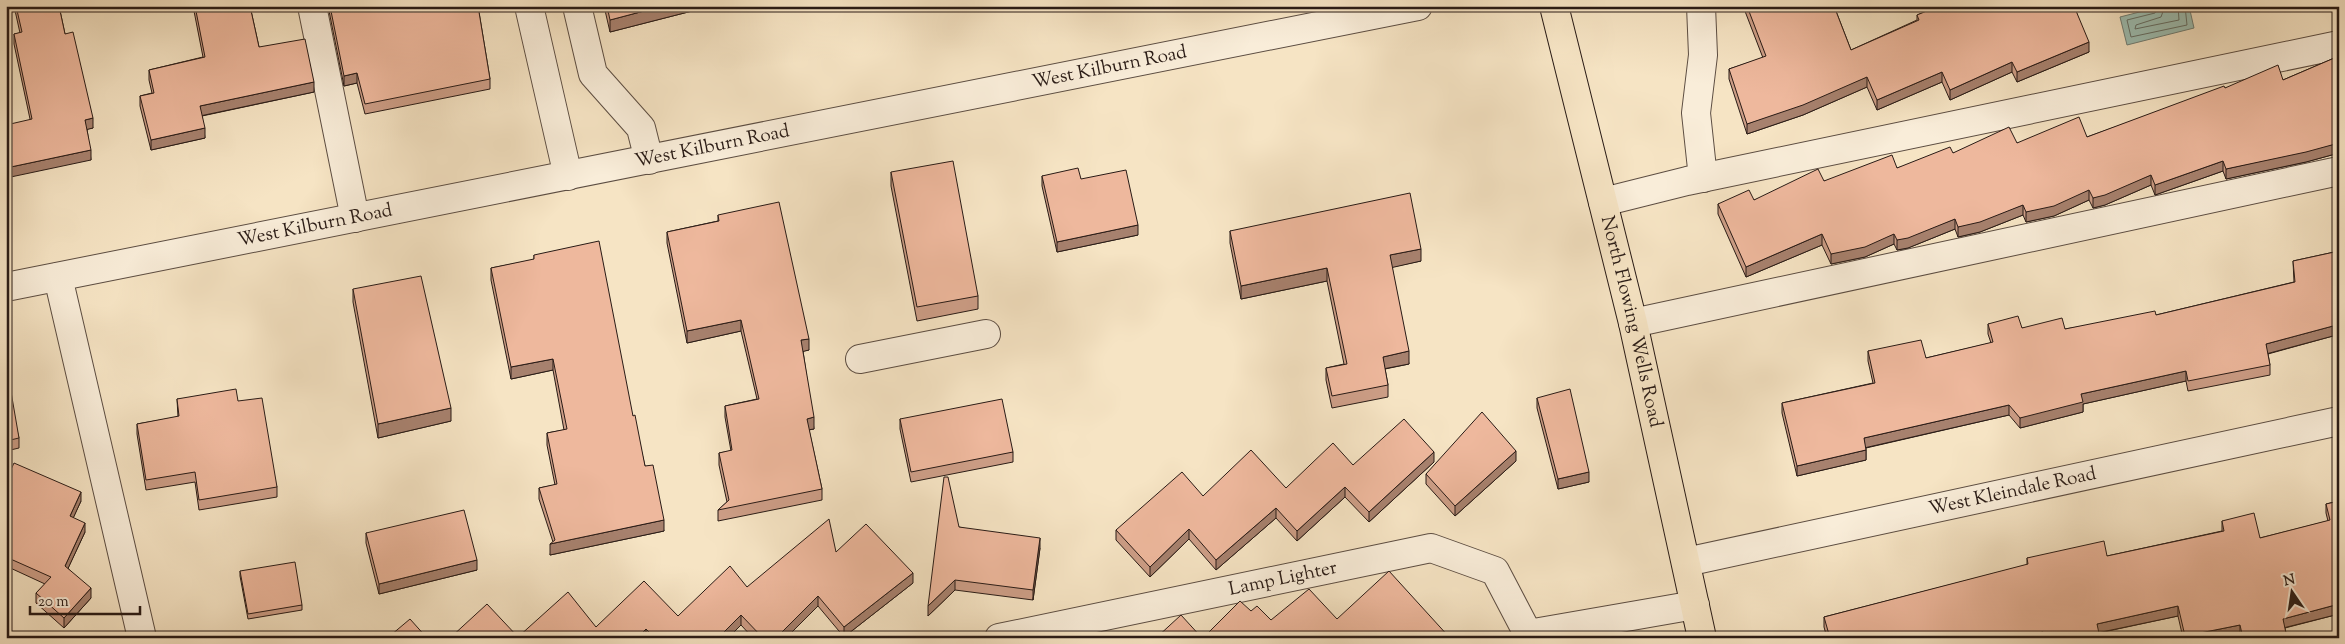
<svg xmlns="http://www.w3.org/2000/svg" width="2345" height="644" font-family="'Sorts Mill Goudy',serif">
<rect width="100%" height="100%" fill="#f6e4c4"/>
<filter id="stains"><feTurbulence type="fractalNoise" baseFrequency=".004" numOctaves="4"/><feColorMatrix values="0 0 0 0 .2 0 0 0 0 .09 0 0 0 0 .02 0 0 0 .5 -.17"/></filter>
<radialGradient id="worn" r=".72"><stop offset=".6" stop-color="#630" stop-opacity="0"/><stop offset="1" stop-color="#630" stop-opacity=".3"/></radialGradient>
<path fill="#9dbfb3" stroke="#6f7d74" d="M2163,6h26l5,22 -67,17 -7,-28z"/>
<g fill="none" stroke-linecap="round" stroke-linejoin="round">
<path stroke="#636d64" stroke-width="1" d="M2159,6l-4,7 -28,7 4,17 56,-12 -2,-19
M2165,6l-4,11 -25,8 -1,4 44,-9 -1,-14"/>
<g stroke="#5c4d42" stroke-width="30">
<g id="minor">
<path d="M312,6l43,212"/>
<path d="M529,6l39,170"/>
<path d="M577,6l16,68 48,54 8,32"/>
<path d="M1701,6l2,49 -7,58 7,65"/>
<path d="M1603,202l84,-21 652,-136"/>
<path d="M58,277l84,361"/>
<path id="s1" d="M6,287l1412,-281"/>
<path d="M1633,323l706,-152"/>
<path d="M860,359l126,-25"/>
<path id="s2" d="M1686,562l653,-141"/>
<path d="M1528,634l167,-29"/>
<path id="s3" d="M999,638l432,-90 64,23 33,63v4"/>
</g>
</g>
<g stroke="#291b16" stroke-width="30">
<g id="major">
<path id="s4" d="M1554,6l79,317 69,315"/>
</g>
</g>
<use href="#minor" stroke="#f9edd9" stroke-width="28"/>
<use href="#major" stroke="#f6e4c4" stroke-width="28"/>
</g>
<path fill="#cd9e87" stroke="#291b16" d="M14,6h45l6,28 28,94 -6,1 4,31 -61,-41 -16,-75v-10l6,-1z
M193,6h57l9,41 55,45 -112,24 3,22 -54,12 -11,-44v-10l12,-3 -3,-13v-10l54,-13z
M328,6h150l12,73v10l-125,25 -8,-31 -13,3z
M604,6h92v4l-86,22z
M1743,6h91l17,44 66,-30v-5l22,-9h144l-8,2 14,44 -72,30 -5,-10 -62,28 -8,-18 -65,28 -10,-23 -64,28 -56,19 -18,-55v-10l34,-11z
M2339,56v97l-33,9 -80,17 -3,-8 -68,24 -4,-10 -46,20 -12,3 -4,-8 -35,16 -28,6 -3,-7 -43,17 -22,5 -3,-8 -47,19 -11,2 -3,-6 -29,13 -34,7 -9,-19 -76,32 -28,-63v-10l36,-4 70,-19 73,-13 56,-15 64,-10 70,-6 138,-49 58,-8z
M891,172l87,124v13l-61,12 -26,-135z
M1042,176l39,3 57,56 -81,17 -15,-66z
M718,215l91,135 -6,1 11,78 -5,1 13,59v11l-104,21v-11l9,-8 -8,-37v-12l12,-2 -6,-34v-11l32,-7 -16,-68 -54,12 -20,-100v-11l51,-11z
M1230,231l191,30 -29,6 17,97 -24,5 3,16v12l-56,11 -6,-28v-12l18,-4 -17,-83 -86,18 -11,-56z
M2339,251l-1,106 -5,-21 -65,18 2,11v10l-82,16 -2,-10 -103,23v8l-63,16 -11,-13 -143,33v12l-69,16 -15,-63v-10l91,-20 -5,-22v-10l58,7 65,-15 -3,-9v-10l34,4 43,1 91,-14 138,-33 -1,-21z
M534,255l99,161 12,50 19,65 -114,24 3,-13 -14,-43v-11l16,-3 -8,-40v-12l17,-3 -11,-60 -42,9 -20,-99v-12l43,-8z
M353,289l98,132 -73,17 -25,-136z
M6,387l13,51v10l-13,3z
M1537,398l52,84 -31,7 -21,-81z
M177,399l61,2 39,86v10l-78,13 -4,-28 -49,8 -9,-56v-10l41,-7z
M900,419l113,33v10l-102,20 -11,-53z
M1516,461l-61,55 -29,-32v-10z
M1434,462l-65,60 -24,-25 -48,44 -21,-23 -60,52 -27,-31 -39,38 -34,-37v-10l87,-34 83,-8 67,-23z
M6,480l75,21 -8,17 12,14 -17,36 23,30 -27,30 -28,-25v-10l9,-9 -39,-18z
M2339,501v113l-54,14 2,10h-46l-1,-4 -18,4h-39l-5,-22 -79,17 1,5h-273l-3,-11v-10l203,-52v-7l80,-2 115,-25v-10l38,17 68,-17 -2,-8v-9z
M959,527l81,21 -7,52 -78,-10 -27,26z
M366,533l111,37 -98,24 -13,-51z
M836,552l77,31 -69,54 -26,-31 -32,32h-33l-12,-13 -13,13h-278l68,-1 160,-21 69,-29z
M240,571l62,34v5l-54,9 -8,-43z"/>
<path fill="#a7816e" stroke="#291b16" d="M663,6h33v4l-86,22v-12z
M2071,6h12l-12,3z
M2307,6h10l-10,4z
M2089,42v10l-72,30v-10z
M2012,62v10l-62,28v-10z
M1942,72v10l-65,28v-10z
M357,73v10l-13,3v-10z
M1867,77v10l-64,28 -56,19v-10z
M314,82v10l-114,24v-10z
M93,118v10l-8,2v-10z
M205,128v10l-54,12v-10z
M2339,143v10l-33,9 -80,17v-10z
M91,150v10l-85,18v-10z
M2223,161v10l-68,24v-10z
M2151,175v10l-46,20 -12,3v-10z
M2089,190v10l-35,16 -28,6v-10z
M6,196h3v10h-3z
M2023,205v10l-43,17 -22,5v-10z
M1955,219v10l-47,19 -11,2v-10z
M1138,225v10l-81,17v-10z
M1822,234v11l-76,32v-10z
M1894,234v10l-29,13 -34,7v-10z
M1421,249v12l-31,7v-13z
M1327,268v13l-86,18v-13z
M741,320v11l-54,12v-12z
M2333,326v10l-67,18v-10z
M809,339v11l-8,2v-12z
M2338,346h1v10l-1,1z
M1409,351v13l-26,5v-12z
M553,359v11l-42,9v-12z
M2186,371v10l-103,23v8l-63,16v-10l61,-24z
M2009,405v10l-145,33v-10z
M451,408v13l-73,17v-14z
M814,417v12l-7,1v-11z
M1866,450v10l-69,16v-10z
M1516,451v10l-61,55v-10z
M1434,452v10l-65,60v-10z
M1589,472v10l-31,7v-10z
M1345,487v10l-48,44v-10z
M81,492v9l-11,24v-9z
M1276,508v10l-60,52v-10z
M664,520v11l-114,24v-11z
M85,523v9l-20,43v-9z
M1189,529v10l-39,38v-10z
M1040,538v10l-7,52v-10z
M477,560v10l-98,24v-10z
M913,573v10l-69,54v-10z
M955,580v10l-27,26v-10z
M91,588v10l-27,30v-10z
M818,596v10l-32,32h-10z
M2339,604v10l-56,14v-9z
M2178,606v10l-81,17v-9z
M741,615v10l-13,13h-10z
M2240,625v9l-18,4h-37v-2z
M646,629v9h-9z
M2043,632v6h-27z"/>
<path fill="#eeb89d" stroke="#291b16" d="M16,6h43l6,28 8,-2 20,86 -8,2 6,30 -85,18v-43l26,-6 -18,-85 8,-2z
M195,6h55l9,41 46,-8 9,43 -114,24 5,22 -54,12 -11,-44 14,-3 -5,-23 56,-13z
M330,6h148l12,73 -125,25 -8,-31 -13,3z
M607,6h56l-53,14z
M1747,6h87l17,44 68,-30 -2,-5 22,-9h135l15,36 -72,30 -5,-10 -62,28 -8,-18 -65,28 -10,-23 -64,28 -56,19 -18,-55 37,-13z
M2339,56v87l-33,9 -80,17 -3,-8 -68,24 -4,-10 -46,20 -12,3 -4,-8 -35,16 -28,6 -3,-7 -43,17 -22,5 -3,-8 -47,19 -11,2 -3,-6 -29,13 -34,7 -9,-20 -76,33 -28,-63 31,-14 5,10 64,-31 6,12 68,-26 5,13 53,-21 3,6 56,-26 8,16 62,-26 8,20 137,-51 1,2 53,-23 5,15z
M953,161l25,135 -61,11 -26,-135z
M1078,168l3,11 45,-9 12,55 -81,17 -15,-66z
M6,182l3,14h-3z
M1410,193l11,56 -31,6 19,96 -26,6 5,28 -56,11 -6,-28 21,-4 -20,-96 -86,18 -11,-55z
M779,202l30,137 -8,1 13,77 -7,2 15,70 -104,21 11,-10 -10,-47 13,-3 -7,-44 34,-7 -18,-79 -54,11 -20,-99 52,-11 -1,-6z
M599,241l34,175 2,-1 10,51 8,-1 11,55 -114,24 5,-4 -16,-52 18,-4 -10,-51 20,-4 -14,-70 -42,8 -20,-99 43,-9v-4z
M2339,251v95h-1l-5,-20 -67,18 4,21 -82,16 -2,-10 -105,23 2,8 -63,16 -11,-13 -145,33 2,12 -69,16 -15,-63 93,-20 -7,-32 53,-11 5,18 67,-16 -5,-18 30,-8 4,12 40,-10 3,11 90,-18 1,4 139,-33 -2,-21z
M421,276l30,132 -73,16 -25,-135z
M10,386l9,52 -13,3v-54z
M236,389l2,12 24,-3 15,89 -78,13 -4,-28 -49,8 -9,-56 42,-8 -2,-17z
M1570,389l19,83 -31,7 -21,-81z
M1002,399l11,53 -102,20 -11,-53z
M1482,412l34,39 -61,55 -29,-32z
M1404,419l30,33 -65,60 -24,-25 -48,44 -21,-23 -60,52 -27,-31 -39,38 -34,-37 66,-58 21,24 48,-46 35,38 47,-45 20,22z
M14,463l67,29 -11,24 15,7 -20,43 26,22 -27,30 -28,-25 15,-16 -45,-20v-77z
M944,477h4l11,50 81,11 -7,52 -78,-10 -27,26z
M2339,501v103l-56,15 4,19h-44l-3,-13 -55,11 -7,-30 -81,18 3,14h-56l-1,-6 -27,6h-186l-6,-21 204,-53 -1,-6 77,-17 3,15 117,-25 -2,-10 32,-8 6,25 70,-18 -4,-16z
M464,510l13,50 -98,24 -13,-51z
M829,519l7,33 30,-28 47,49 -69,54 -26,-31 -42,42h-13l-22,-23 -23,23h-63l-9,-9 -9,9h-187l37,-34 31,33 50,-45 28,35 48,-46 34,35 52,-50 17,21z
M295,562l7,43 -54,9 -8,-43z
M1389,571l61,67h-247l37,-37 11,10 6,-5 14,14 38,-31 28,30z
M1181,615l21,23h-46z
M410,619l17,19h-35l-1,-3z"/>
<g text-anchor="middle" dominant-baseline="central" stroke-width="4.5" stroke-linejoin="round" paint-order="stroke">
<g font-size="19" fill="#291b16" stroke="#f9edd9">
<text stroke="none"><textPath href="#s1" startOffset="1125">West Kilburn Road</textPath></text>
<text stroke="none"><textPath href="#s1" startOffset="720">West Kilburn Road</textPath></text>
<text stroke="none"><textPath href="#s1" startOffset="315">West Kilburn Road</textPath></text>
<text stroke="none"><textPath href="#s4" startOffset="325">North Flowing Wells Road</textPath></text>
<text stroke="none"><textPath href="#s2" startOffset="334">West Kleindale Road</textPath></text>
<text stroke="none"><textPath href="#s3" startOffset="290">Lamp Lighter</textPath></text>
</g>
</g>
<rect width="2345" height="644" fill="none" stroke="#f6e4c4" stroke-width="25"/>
<rect x="8" y="8" width="2330" height="629" fill="none" stroke="#291b16" stroke-width="2.5"/>
<rect x="12" y="12" width="2320" height="619" fill="none" stroke="#291b16"/>
<g transform="translate(2292 592) rotate(347)" stroke="#f9edd9" stroke-width="4" paint-order="stroke">
<path d="M0-4L9 19L0 12L-9 19Z" fill="#291b16"/>
<text y="-8" font-size="14" font-weight="bold" text-anchor="middle" fill="#291b16">N</text>
</g>
<path d="M30 606v8h110v-8" fill="none" stroke="#291b16" stroke-width="2.5"/>
<text x="38" y="606" font-size="15" fill="#291b16" stroke="#f9edd9" stroke-width="4" paint-order="stroke">20 m</text>
<rect width="100%" height="100%" filter="url(#stains)"/>
<rect width="100%" height="100%" fill="url(#worn)"/>
</svg>
